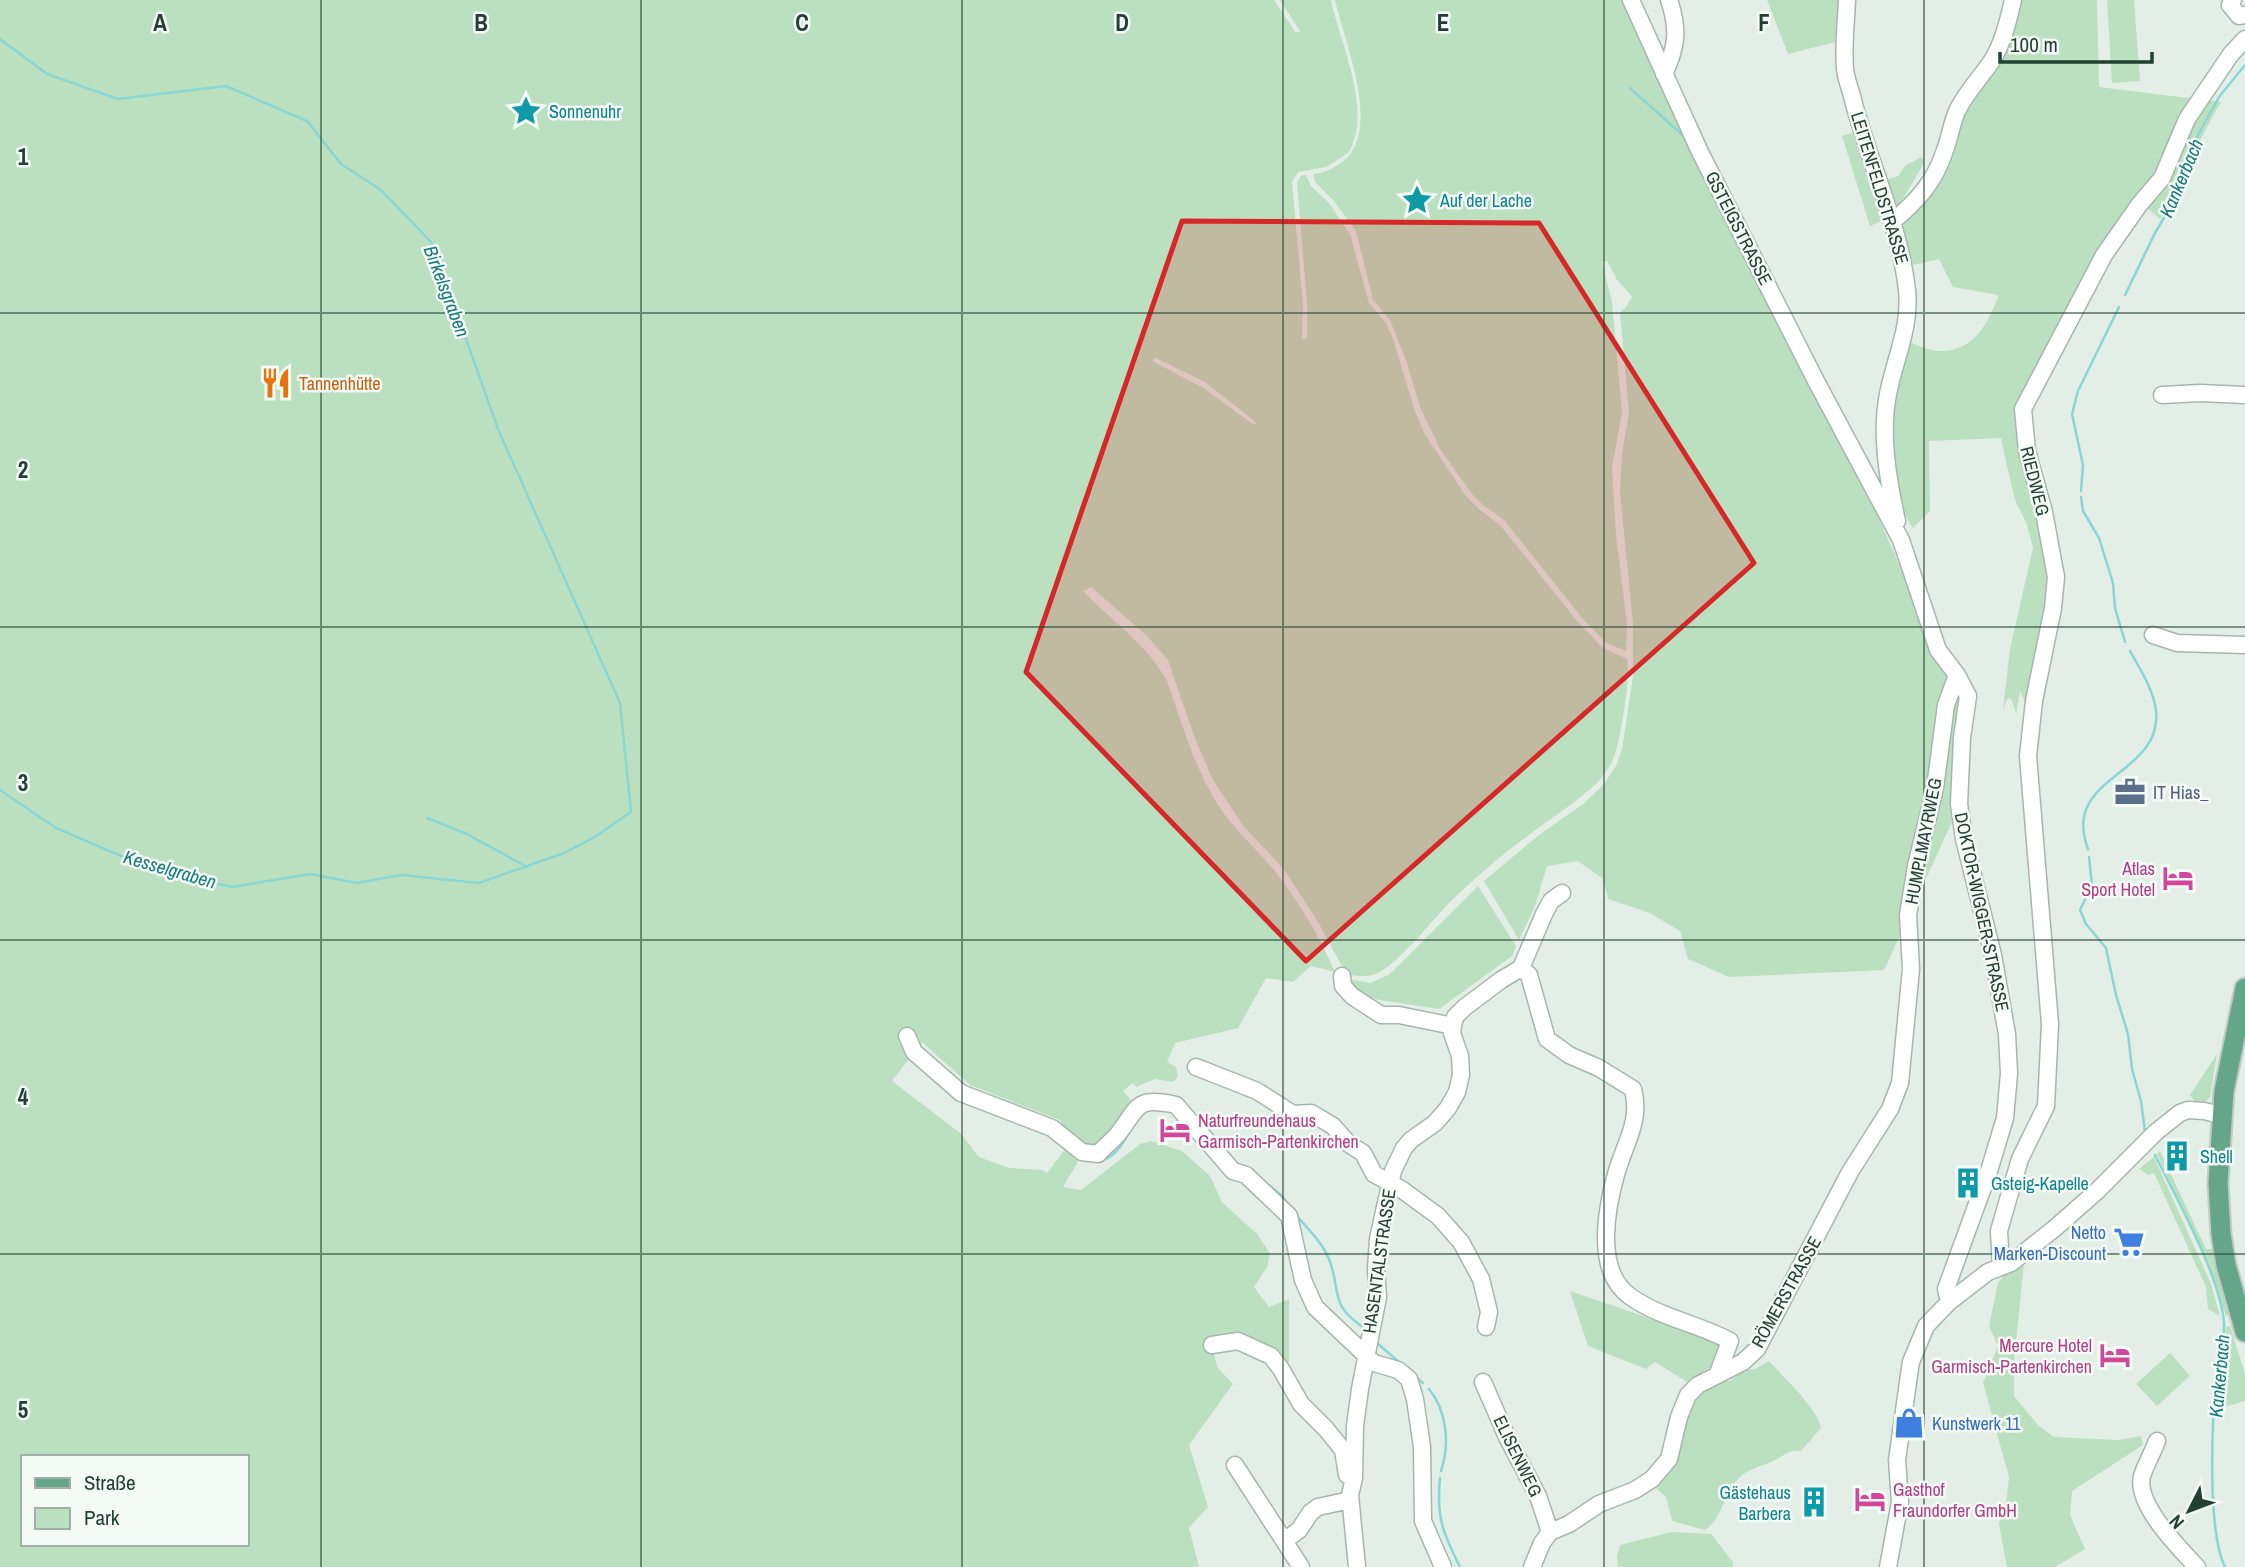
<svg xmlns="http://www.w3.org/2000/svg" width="2245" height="1567" font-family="'Archivo Narrow',sans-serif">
<rect width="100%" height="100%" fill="#e3eee7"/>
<path fill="#bbe0bf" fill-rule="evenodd" d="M0,0h1274l22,33 4,-2 -20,-31h51c9,44 43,111 17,153l-22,14 -28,5 -6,10 11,123 -1,34 5,-1v-35l-10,-121 4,-6 5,-1 5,11 18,17 21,31 19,69 17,20 7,16 21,69 10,25 42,63 14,14 20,15 78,97 24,25 25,12c4,17 -7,90 -16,105 -10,19 -29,32 -46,45 -39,27 -77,56 -112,90 -22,22 -42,50 -67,69 -14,10 -24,9 -40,6l-28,-52 -35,-54 -39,-41 -31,-47 -19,-44 -26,-76 -22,-25 -55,-48 -8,4c29,30 64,53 84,90 15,42 27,86 51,124 16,25 38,43 56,65 24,30 46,67 61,102l-24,-6 -18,16 -27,-4 -28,50 -63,15 -8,19 9,5 2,10 -5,5 -18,-3 -19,8 -3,-4 -10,8 11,13 -36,50 -31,-19 -7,-15 -90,-35 -48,-43 -30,39 68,52 19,24 30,11 33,2 5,3 21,-27 11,14 -16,27 18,3 59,-46 11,-3 31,10 28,25 12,26 36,33 12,19 -3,13 -13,20 15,20 20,-8v63l-8,7 -27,-21 -42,-3 5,22 16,17 -44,61 19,62 -19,21 10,39h-1199zM1156,358l49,24 52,41 -3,2 -52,-38 -50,-26zM23,1457h224v87h-224z
M1335,0h291l240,490 34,76 33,89 24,36 4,12 -8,117 -69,150 -155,7 -41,-18 -8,-28 -30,-18 -42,-14 -5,-20 -25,-18 -31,5 -12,40 -16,34 -35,-59 55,-46 44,-31 20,-19 13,-19 6,-17 11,-72v-53l-13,-132 2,-39 7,-40 -9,-100 7,-7 5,-10 -15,-16 -10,-19h-5l10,41 10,110 -10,55 4,68 11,89 -1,27 -20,-8 -23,-24 -79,-99 -21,-15 -12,-12 -31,-44 -20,-42 -14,-47 -16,-40 -17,-20 -17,-69 -23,-31 -18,-18 -2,-8c10,-1 17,-4 25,-9 48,-29 6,-123 -3,-165z
M1767,0h73l-5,42 -47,12z
M2018,0h79l2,87 122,15c-23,38 -38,79 -61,117l-21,-18 -120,206 33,162 -22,144 -10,-22 -4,23 -4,-14 -4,-2 -5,11 7,-60 23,-101 -6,-23 -12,-25 -14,-61 2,-1 -74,3 1,70 -17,17 -12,-20 -7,-28 -3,-64 18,-74c9,3 21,9 31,9 35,0 48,-28 59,-56l-46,-8 -14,-28 -26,6 -13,-39 62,-114z
M2107,0h27l6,81 -28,2z
M1852,133l30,88 -12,5 -28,-90z
M1922,157l2,6 -27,46 -4,2 -11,-30 16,-5 8,-11z
M1478,886l38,60 -4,10 -73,53 -60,-9 -27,-9 -5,-12 24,4 19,-9z
M2217,1054l-7,43 -5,6h-9l-6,-8z
M2160,1151l46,98h8l14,66 -2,1 -22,-63 -47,-99z
M2154,1157l57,127 9,32 -12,-7 -2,-22 -52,-114 -6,2 -9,-6z
M2024,1263l-10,99v34l24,29 16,12 65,3 22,-4 2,9 -71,46 -2,24 15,34 -30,18h-48l-8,-43 8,-27 2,-20 -26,-94 15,-37 -9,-20 9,-43 8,-10z
M1570,1291l149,51 5,8 -7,13 -30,19 -32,-20 -9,7 -58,-23z
M2230,1326l15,48v27l-25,7 -2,-1 8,-80z
M2170,1353l20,23 -33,30 -21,-22z
M1769,1361c15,17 48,46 52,67l-20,23c-14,-2 -19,7 -30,11 -10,4 -22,7 -30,14 -17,15 -17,41 -36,54l-33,-9 -6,-24 -14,-13 31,-73 27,-30h20l15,-11 10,-1z
M1671,1532l40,2 22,28v5h-115l-1,-11 3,-11z"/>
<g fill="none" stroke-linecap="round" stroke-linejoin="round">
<path stroke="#89d6d4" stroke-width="2.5" d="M0,39l47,35 71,25 108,-13 81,35 34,43 40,26 51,53 66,186 122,274 11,109 -38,26 -29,15 -85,30 -78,-8 -44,8 -47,-9 -78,13 -54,-12 -50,-16 -72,-31 -56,-38
M1630,88l57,51
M2125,295l30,-62 21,-36 23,-64 20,-36 26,-32
M2081,491l2,-26 -11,-51 6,-23 41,-84
M2081,497l2,14 16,27 14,45 2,25 10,34
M427,818l38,15 62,34
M2088,849c-28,-74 75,-72 68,-139 -3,-21 -16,-41 -26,-59
M2089,857l3,28 -12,25 6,14 20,24 10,47 12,39 4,35 9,32 4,31
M2155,1155c21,42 66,123 69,168 1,19 -6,39 -8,58 -4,43 -9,149 9,186
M1100,1160c15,-1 22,-16 29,-27
M1257,1175l25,21 6,8
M1296,1215c11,13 26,27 33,44 13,34 -1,44 35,69
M1376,1342l24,21
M1415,1376l8,7
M1429,1389c18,22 21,55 12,82
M1440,1478c-4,39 3,55 20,89"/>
<g stroke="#a5b7ad" stroke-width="19">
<path id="minor" d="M1631,0l69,152 116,229 85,159 37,110 19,25 11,21 -6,42 -3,66 5,35 29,116 14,79 2,40 -4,44 -16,53 -43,118 3,13
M1847,0c-1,23 -4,47 -2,69 1,11 6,21 8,31 16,63 47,126 54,190 4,37 -12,68 -19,104 -8,41 0,86 9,127
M2233,0l-3,5 9,11 6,-1
M1664,74c13,-27 15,-45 5,-74
M1892,222c25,-21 43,-40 53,-72 5,-13 7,-29 13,-41 9,-17 20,-29 31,-44 13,-18 19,-43 24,-65
M2162,395l38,-2 45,2
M2153,635l24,8 68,2
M1521,968l8,7 18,64 22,16 30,13 34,21c8,32 -7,52 -16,82 -11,38 -23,101 14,126 30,21 68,27 99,44l-12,32
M1342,976l1,10 9,10 29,19h18l54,11 -1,7 8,23 1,19 -4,17 -9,16 -13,15 -24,17 -7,8 -11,23 -15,68 -2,30 2,28 -18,92 -5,37 -1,52 -4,17 7,72
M1453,1026l2,-9 10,-10 36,-27 20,-12 23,-54 7,-13 11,-8
M907,1036l7,16 47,41 91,35 30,24 16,2c6,-7 14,-13 20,-20 21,-27 17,-38 58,-29l57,66 13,4 43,41 14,64 12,27 59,56 24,7 11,9 6,20 7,48 1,74 20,46
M1196,1067l61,24 36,23 18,-1 12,7 10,6 16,18 14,9 11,21 27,15 37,27 23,26 20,37 8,33 -3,15
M2001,1267l-2,-36 8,-28 13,-44 26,-53 4,-82 -22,-268 6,-55 19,-93 3,-31 -12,-65 -17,-61 -4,-42 81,-154 35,-50 23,-27 25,-59 44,-65 14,-15
M1212,1345l26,-4 33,15 10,13 20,35 25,25 17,21 4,25
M1483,1382l24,55 31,59 12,36
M2157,1441c-4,11 -11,23 -15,35 -7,28 37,72 55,91
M1235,1465l66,102
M1284,1541l15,-11 12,-18 7,-5 32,-7
M1532,1567l10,-24 8,-11 19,-8 30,-20 36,-14 17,-11 17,-20 10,-42 9,-22 10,-10 45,-23 14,-13 93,-177 40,-63 10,-26 11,-114 -3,-54 8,-49 19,-78 11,-83 11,-30
M1888,1567l12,-65 -3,-42 12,-85 2,-13 15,-36 23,-24 39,-30 23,-9 44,-35 41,-36 60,-60 24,-19 8,-3 16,1 17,4"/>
</g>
<g stroke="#c1cac6" stroke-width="23">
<path id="major" d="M2245,988l-21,103 -6,92 3,51 5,31 19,67"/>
</g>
<use href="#minor" stroke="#fff" stroke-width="16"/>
<use href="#major" stroke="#65a68a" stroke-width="19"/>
</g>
<path fill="#d62828" fill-opacity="0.2" stroke="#d62828" stroke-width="5" stroke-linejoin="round" d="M1182,221l357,2 215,340 -448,398 -280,-289z"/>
<path fill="none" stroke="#224133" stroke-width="2" stroke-opacity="0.55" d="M321,0v1567M641,0v1567M962,0v1567M1283,0v1567M1604,0v1567M1924,0v1567M0,313h2245M0,627h2245M0,940h2245M0,1254h2245"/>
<defs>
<g id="sight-bare" transform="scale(2.415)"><path d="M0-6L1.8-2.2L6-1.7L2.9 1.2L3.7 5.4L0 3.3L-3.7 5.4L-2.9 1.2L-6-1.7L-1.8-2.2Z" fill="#0f9aa8" stroke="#f4faf6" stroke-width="2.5" paint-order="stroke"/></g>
<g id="restaurant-bare" transform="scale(2.415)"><path d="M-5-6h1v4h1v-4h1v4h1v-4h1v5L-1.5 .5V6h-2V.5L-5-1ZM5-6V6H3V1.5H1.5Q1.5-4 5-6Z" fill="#e8710a" stroke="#f4faf6" stroke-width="2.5" paint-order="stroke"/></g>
<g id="office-bare" transform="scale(2.415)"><path d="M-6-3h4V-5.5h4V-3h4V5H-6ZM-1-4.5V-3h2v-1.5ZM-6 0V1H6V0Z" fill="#5c6f8a" stroke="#f4faf6" stroke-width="2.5" paint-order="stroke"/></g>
<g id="hotel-bare" transform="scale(2.415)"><path d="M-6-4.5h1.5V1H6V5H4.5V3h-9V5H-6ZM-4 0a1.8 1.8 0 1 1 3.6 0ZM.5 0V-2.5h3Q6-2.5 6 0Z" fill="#d1479c" stroke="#f4faf6" stroke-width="2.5" paint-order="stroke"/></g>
<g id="building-bare" transform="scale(2.415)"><path d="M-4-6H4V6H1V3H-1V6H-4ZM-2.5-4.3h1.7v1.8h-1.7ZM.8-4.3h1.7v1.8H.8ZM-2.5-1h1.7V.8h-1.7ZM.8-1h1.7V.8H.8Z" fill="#0f9aa8" stroke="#f4faf6" stroke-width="2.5" paint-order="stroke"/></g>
<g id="supermarket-bare" transform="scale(2.415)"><path d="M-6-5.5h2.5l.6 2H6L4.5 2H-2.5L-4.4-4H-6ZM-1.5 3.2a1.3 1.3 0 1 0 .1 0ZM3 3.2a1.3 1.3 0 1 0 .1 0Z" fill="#3f7fe0" stroke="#f4faf6" stroke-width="2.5" paint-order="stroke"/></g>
<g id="shop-bare" transform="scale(2.415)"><path d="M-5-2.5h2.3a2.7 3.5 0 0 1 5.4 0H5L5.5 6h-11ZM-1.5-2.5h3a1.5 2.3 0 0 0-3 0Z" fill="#3f7fe0" stroke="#f4faf6" stroke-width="2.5" paint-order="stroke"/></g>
</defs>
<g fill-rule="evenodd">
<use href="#sight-bare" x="526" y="111"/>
<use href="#sight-bare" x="1417" y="200"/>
<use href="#restaurant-bare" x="276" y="383"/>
<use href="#office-bare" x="2130" y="792"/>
<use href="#hotel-bare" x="2178" y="878"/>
<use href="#hotel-bare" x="1175" y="1130"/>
<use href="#building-bare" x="2177" y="1156"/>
<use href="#building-bare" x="1968" y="1183"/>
<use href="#supermarket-bare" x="2129" y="1242"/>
<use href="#hotel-bare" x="2115" y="1355"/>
<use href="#shop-bare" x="1909" y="1423"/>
<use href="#hotel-bare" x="1870" y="1499"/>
<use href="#building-bare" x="1814" y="1502"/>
</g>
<g text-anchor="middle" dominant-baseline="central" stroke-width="5" stroke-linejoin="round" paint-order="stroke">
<g font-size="18" fill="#0d838f" stroke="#f4faf6" text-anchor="start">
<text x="549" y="111">Sonnenuhr</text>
<text x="1440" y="200">Auf der Lache</text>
<text x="2200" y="1156">Shell</text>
<text x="1991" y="1183">Gsteig-Kapelle</text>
<text x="1791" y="1492" text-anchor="end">Gästehaus<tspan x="1791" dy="21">Barbera</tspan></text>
</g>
<g font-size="18" fill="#224133" stroke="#f4faf6">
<text transform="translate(1880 188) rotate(73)">LEITENFELDSTRASSE</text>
<text transform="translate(1739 228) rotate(63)">GSTEIGSTRASSE</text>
<text transform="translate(2035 481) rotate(76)">RIEDWEG</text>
<text transform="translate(1923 841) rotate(-79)">HUMPLMAYRWEG</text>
<text transform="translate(1982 912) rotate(78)">DOKTOR-WIGGER-STRASSE</text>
<text transform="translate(1379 1261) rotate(-82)">HASENTALSTRASSE</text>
<text transform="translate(1786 1292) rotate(-61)">RÖMERSTRASSE</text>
<text transform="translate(1518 1456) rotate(64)">ELISENWEG</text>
</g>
<g font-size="18" fill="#c56008" stroke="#f4faf6" text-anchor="start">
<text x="299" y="383">Tannenhütte</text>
</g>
<g font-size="18" fill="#4e5e75" stroke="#f4faf6" text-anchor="start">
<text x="2153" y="792">IT Hias_</text>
</g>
<g font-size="18" fill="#b23c85" stroke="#f4faf6" text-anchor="end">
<text x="2155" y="868">Atlas<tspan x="2155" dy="21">Sport Hotel</tspan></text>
<text x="1198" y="1120" text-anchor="start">Naturfreundehaus<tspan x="1198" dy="21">Garmisch-Partenkirchen</tspan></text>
<text x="2092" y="1345">Mercure Hotel<tspan x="2092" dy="21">Garmisch-Partenkirchen</tspan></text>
<text x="1893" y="1489" text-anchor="start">Gasthof<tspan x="1893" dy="21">Fraundorfer GmbH</tspan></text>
</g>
<g font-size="18" fill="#366cbe" stroke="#f4faf6" text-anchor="end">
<text x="2106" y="1232">Netto<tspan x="2106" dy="21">Marken-Discount</tspan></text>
<text x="1932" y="1423" text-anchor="start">Kunstwerk 11</text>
</g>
<g font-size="19" font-style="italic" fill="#187b7a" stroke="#f4faf6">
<text transform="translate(2181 178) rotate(-67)">Kankerbach</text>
<text transform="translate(447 291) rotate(69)">Birkelsgraben</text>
<text transform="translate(170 869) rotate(16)">Kesselgraben</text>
<text transform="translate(2219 1376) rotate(-85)">Kankerbach</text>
</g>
</g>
<g font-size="23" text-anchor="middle" font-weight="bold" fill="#224133" stroke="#f4faf6" stroke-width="5" stroke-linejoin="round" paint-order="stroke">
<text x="160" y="31">A</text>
<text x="481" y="31">B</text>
<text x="802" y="31">C</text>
<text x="1122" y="31">D</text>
<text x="1443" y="31">E</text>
<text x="1764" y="31">F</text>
<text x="23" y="165">1</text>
<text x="23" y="478">2</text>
<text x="23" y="791">3</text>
<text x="23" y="1105">4</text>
<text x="23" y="1418">5</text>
</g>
<rect x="21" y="1455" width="228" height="91" fill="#f4faf6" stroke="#a0b0a8" stroke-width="2"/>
<rect x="35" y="1478" width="35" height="10" fill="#65a68a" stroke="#a0b0a8" stroke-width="2"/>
<text x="84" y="1490" font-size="21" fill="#224133">Straße</text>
<rect x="35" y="1508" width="35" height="21" fill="#bbe0bf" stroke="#a0b0a8" stroke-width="2"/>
<text x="84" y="1525" font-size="21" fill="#224133">Park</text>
<g transform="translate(2189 1511) rotate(228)" stroke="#f4faf6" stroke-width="5" paint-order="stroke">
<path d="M0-5L12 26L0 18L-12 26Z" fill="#224133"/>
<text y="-10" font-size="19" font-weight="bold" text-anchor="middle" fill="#224133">N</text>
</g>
<path d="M2000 52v10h152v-10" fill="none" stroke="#224133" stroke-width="3.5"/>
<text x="2010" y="52" font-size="21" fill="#224133" stroke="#f4faf6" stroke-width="5" paint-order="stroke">100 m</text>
</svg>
